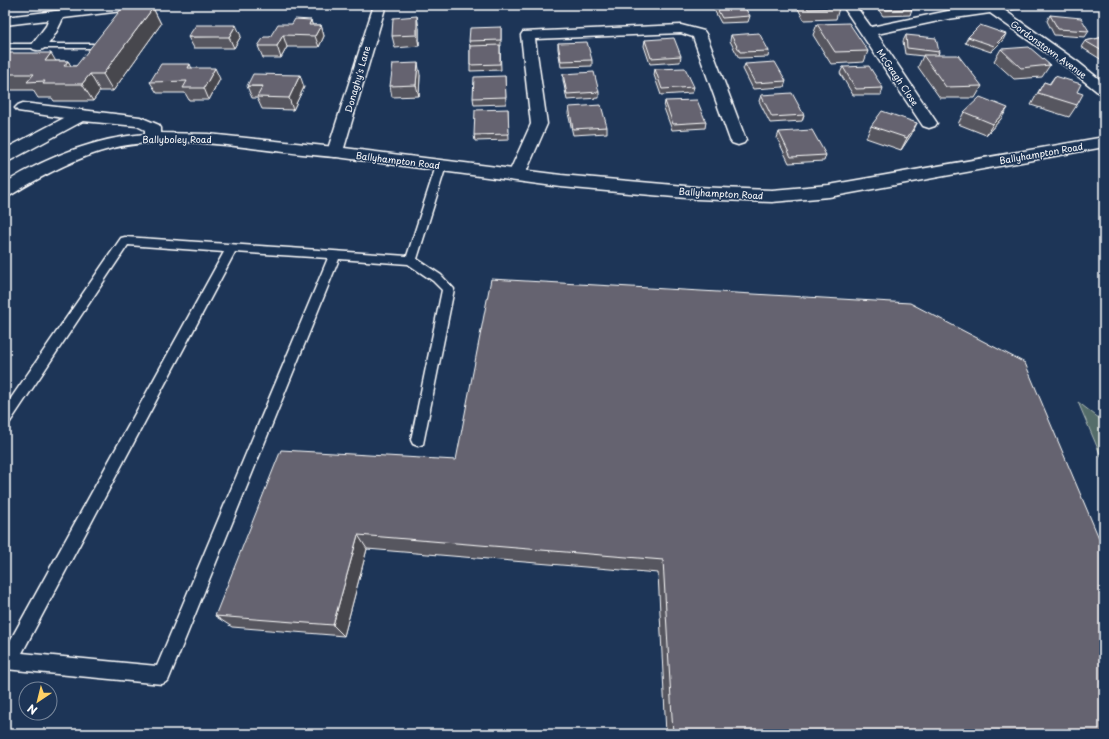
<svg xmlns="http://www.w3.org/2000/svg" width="1109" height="739" font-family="'Playpen Sans',sans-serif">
<rect width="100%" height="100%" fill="#1d3557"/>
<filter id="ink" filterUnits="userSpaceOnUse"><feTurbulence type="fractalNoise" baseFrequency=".025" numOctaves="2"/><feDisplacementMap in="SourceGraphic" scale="8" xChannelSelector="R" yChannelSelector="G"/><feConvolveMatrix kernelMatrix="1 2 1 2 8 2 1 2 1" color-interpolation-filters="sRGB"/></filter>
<g filter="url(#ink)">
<path fill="#556d6a" stroke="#aab6b4" d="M1078,402l26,20v41z"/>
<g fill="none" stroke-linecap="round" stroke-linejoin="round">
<path fill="#90a8bb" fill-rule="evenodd" d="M6,5h7l-8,5z"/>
<g stroke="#fff" stroke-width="3">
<path id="lane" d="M5,44h88l4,2 -4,2h-88z
M441,163l5,3 -29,93 24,16 13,14 -31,155 -5,2 -5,-2 -2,-4 31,-150 -9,-9 -25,-17 -69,-5 -171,422 -6,3 -157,-15v-19l219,-398 -96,-7 -118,177 -5,2v-17l116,-169 4,-1 282,19 29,-90zM235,252l93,6 -171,408 -135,-13z"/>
</g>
<g stroke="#fff" stroke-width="3">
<path id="street" d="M842,5h13l16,22 77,-16 40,-6h32l-1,3 -15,2 74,52 26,21v12l-5,-2 -31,-25 -78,-55 -42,6 -71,15 60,89 -2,3 -6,2 -6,-2z
M57,11l5,1 2,3c-3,9 -13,29 -21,34 -3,2 -7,1 -10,0l-2,-3 15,-20 6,-14z
M681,25l23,6 2,3 40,106 -2,3 -6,2 -6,-2 -2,-3 -37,-103 -12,-4 -146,6 12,85 -24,55 -6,1 -6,-1 -3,-4 23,-51 -10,-89 2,-3z
M23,103l117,14 19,8 2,3v5l47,1 127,13 6,1 2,4 -2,4 -6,1c-25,-2 -51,-5 -76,-8 -48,-6 -98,-12 -146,-1 -36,9 -70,27 -102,47l-6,2v-14c42,-26 90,-45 140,-49v-4l-8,-4 -54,-5 -72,39 -6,1v-12l59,-31 -46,-7 -3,-3 3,-3z"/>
</g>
<g stroke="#fff" stroke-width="3">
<path id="secondary" d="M106,5h39l-1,3 -5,1 -134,16v-8z
M374,5h12l-42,143 217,27 136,12 75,3 57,-5 275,-48v10l-275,50 -57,5 -75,-3 -136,-12 -232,-31 -2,-4z"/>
</g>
<use href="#lane" fill="#1d3557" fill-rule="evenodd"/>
<use href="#street" fill="#1d3557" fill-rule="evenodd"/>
<use href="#secondary" fill="#1d3557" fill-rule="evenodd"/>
</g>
<path fill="#57565f" stroke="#fff" d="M713,5h30l7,11 -2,6 -27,1 -8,-15z
M796,5h42l1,3 -3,11 -32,1z
M875,5h34l3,4 -2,6 -27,1z
M153,8l8,16 -48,67h-13l-7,10h-39l-2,-3h-14l-5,-8h-28v-37l51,8h12l3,5h5z
M1050,15l39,16 -4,6 -31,-2 -7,-14z
M1104,18v5l-2,-1z
M311,20l1,5h9l3,11 -5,11h-32l-6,11h-18l-5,-12 12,-9 22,-13z
M817,24l51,27 -4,11 -33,2 -18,-29z
M501,27v19h-1l1,24 -31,1v-24l-1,-6z
M419,28v18l-24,2 -3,-12z
M731,35l38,16 -1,6 -29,1 -9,-17z
M906,35l33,17 -1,3 44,31 -7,12h-35l-22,-31 5,-11 -18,-2 -2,-13z
M241,36l-7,12h-40l-6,-11z
M968,37l35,3 -12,12 -26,-9z
M1104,37v22l-2,1 -21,-13 4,-6z
M645,40l36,16 -1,6 -30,2 -6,-18z
M558,43l34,17v6l-31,1 -3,-18z
M1001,49l49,16 -8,12 -28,2 -20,-18z
M745,64l41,17 -2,6 -31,2 -10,-20z
M843,67l40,21 -2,7h-28l-13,-22z
M192,68l28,11 -11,21h-20l-4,-7h-28l-7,-11z
M655,69l39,18 -2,6 -31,2 -7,-20z
M563,74l36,18v6l-32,2 -4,-20z
M420,75l-1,21 -27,1 -2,-11z
M505,76l1,28 -32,1 -1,-7z
M1055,76l22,16v13l-8,12 -38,-12 6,-11 7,-12 5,2z
M247,86l57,1 -11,23 -31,-1 -5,-11h-5z
M761,95l43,20 -2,6 -32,2 -11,-22z
M665,101l41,21 -1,6 -33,2 -8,-22z
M569,107l38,20v6l-34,2 -5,-22z
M508,109l1,31 -34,1 -1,-6z
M964,112l37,7 -15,16 -28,-11z
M917,123l-6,12 -10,15 -35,-12 5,-12z
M779,132l47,23 -2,6 -35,2 -12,-25z
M456,460l648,274h-438l-8,-161 -291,-24 -23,87 -112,-9 -17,-11z"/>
<path fill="#47464e" stroke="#fff" d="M153,8l8,16 -48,67 -10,-17z
M417,16l2,12v18l-2,-11z
M311,20l3,11 -5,-6z
M236,25l5,11 -7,12 -5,-11z
M321,25l3,11 -5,11 -4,-11z
M1006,34l-3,6 -12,12 3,-6z
M283,35l4,12 -6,11 -4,-12z
M51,53l10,17 -16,-9z
M68,61l10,16 -14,-11z
M418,63l2,12 -1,21 -3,-11z
M190,64l5,12 -7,-8z
M215,68l5,11 -11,21 -5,-12z
M90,74l10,17 -7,10 -11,-17z
M300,75l4,12 -11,23 -4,-12z
M1008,108l-7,11 -15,16 7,-11z
M917,123l-6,12 -10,15 6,-12z
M358,535l9,14 -23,87 -11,-11z"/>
<path fill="#65646f" stroke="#fff" d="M715,5h28l7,11 -28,2z
M806,5h32l1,3 -31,1z
M881,5h28l3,4 -26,1z
M122,8h31l-50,66h-13l-8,10h-39l2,-3 -18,1 7,-8h-29v-21h46l-6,8h23l-4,5h12z
M1050,15l31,3 8,13 -31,-2z
M417,16v19l-25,1 1,-18z
M295,19l16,1 -2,5h12l-6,11 -32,-1 -6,11h-19l6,-9h6l8,-13h14z
M849,23l19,28 -33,1 -18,-28z
M196,25h40l-7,12h-41z
M980,25l26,9 -12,12 -26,-9z
M501,27v13l-32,1 1,-13z
M759,33l10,18 -29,1 -9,-17z
M906,35l30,3 3,14 -32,-4z
M1104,37v15l-19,-11z
M674,38l7,18 -30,2 -6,-18z
M587,42l5,18 -31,1 -3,-18z
M500,45v19l-30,1v-19z
M1029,47l21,18 -29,3 -20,-19z
M923,55h35l24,31 -36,1z
M775,62l11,19 -31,2 -10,-19z
M418,63l-2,22 -26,1 3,-22z
M161,64h29l-2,4h27l-11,20h-21l4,-7 -37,1z
M869,66l14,22 -27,1 -13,-22z
M685,68l9,19 -32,2 -7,-20z
M594,72l5,20 -32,2 -4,-20z
M253,74l47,1 -11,23 -32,-1 6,-11h-16z
M505,76l1,21 -33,1 1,-21z
M1055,76l26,8 -4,8 6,2 -6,11 -39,-12 6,-11 6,2z
M792,93l12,22 -32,2 -11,-22z
M980,97l28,11 -15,16 -29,-12z
M697,100l9,22 -33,2 -8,-23z
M601,105l6,22 -34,2 -4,-22z
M508,109l1,25 -35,1 1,-25z
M882,111l35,12 -10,15 -36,-12z
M812,130l14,25 -35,2 -12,-25z
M491,279l419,24 115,60 79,187v184h-431l-10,-174 -305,-25 -25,90 -118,-9 66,-166 175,10z"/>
</g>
<g text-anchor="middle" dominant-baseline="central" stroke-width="3" stroke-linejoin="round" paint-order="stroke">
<g font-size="9" fill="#fff" stroke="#1d3557">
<text transform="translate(1049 49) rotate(36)">Gordonstown Avenue</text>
<text transform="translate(898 77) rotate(56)">McGeagh Close</text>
<text transform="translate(357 79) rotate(-74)">Donaghy's Lane</text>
<text x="177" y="139">Ballyboley Road</text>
<text transform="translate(1041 153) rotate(-10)">Ballyhampton Road</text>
<text transform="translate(398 160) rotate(7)">Ballyhampton Road</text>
<text transform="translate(721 193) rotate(3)">Ballyhampton Road</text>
</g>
</g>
<rect width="1109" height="739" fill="none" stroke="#1d3557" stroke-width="20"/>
<rect x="10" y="10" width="1089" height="719" fill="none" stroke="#fff" stroke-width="1.5" filter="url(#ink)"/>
<g transform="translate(38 701) rotate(215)"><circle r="19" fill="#1d3557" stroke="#77869a"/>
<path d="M0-3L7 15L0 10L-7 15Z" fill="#ffd166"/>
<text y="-6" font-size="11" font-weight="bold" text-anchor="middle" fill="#ffffff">N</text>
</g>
</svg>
